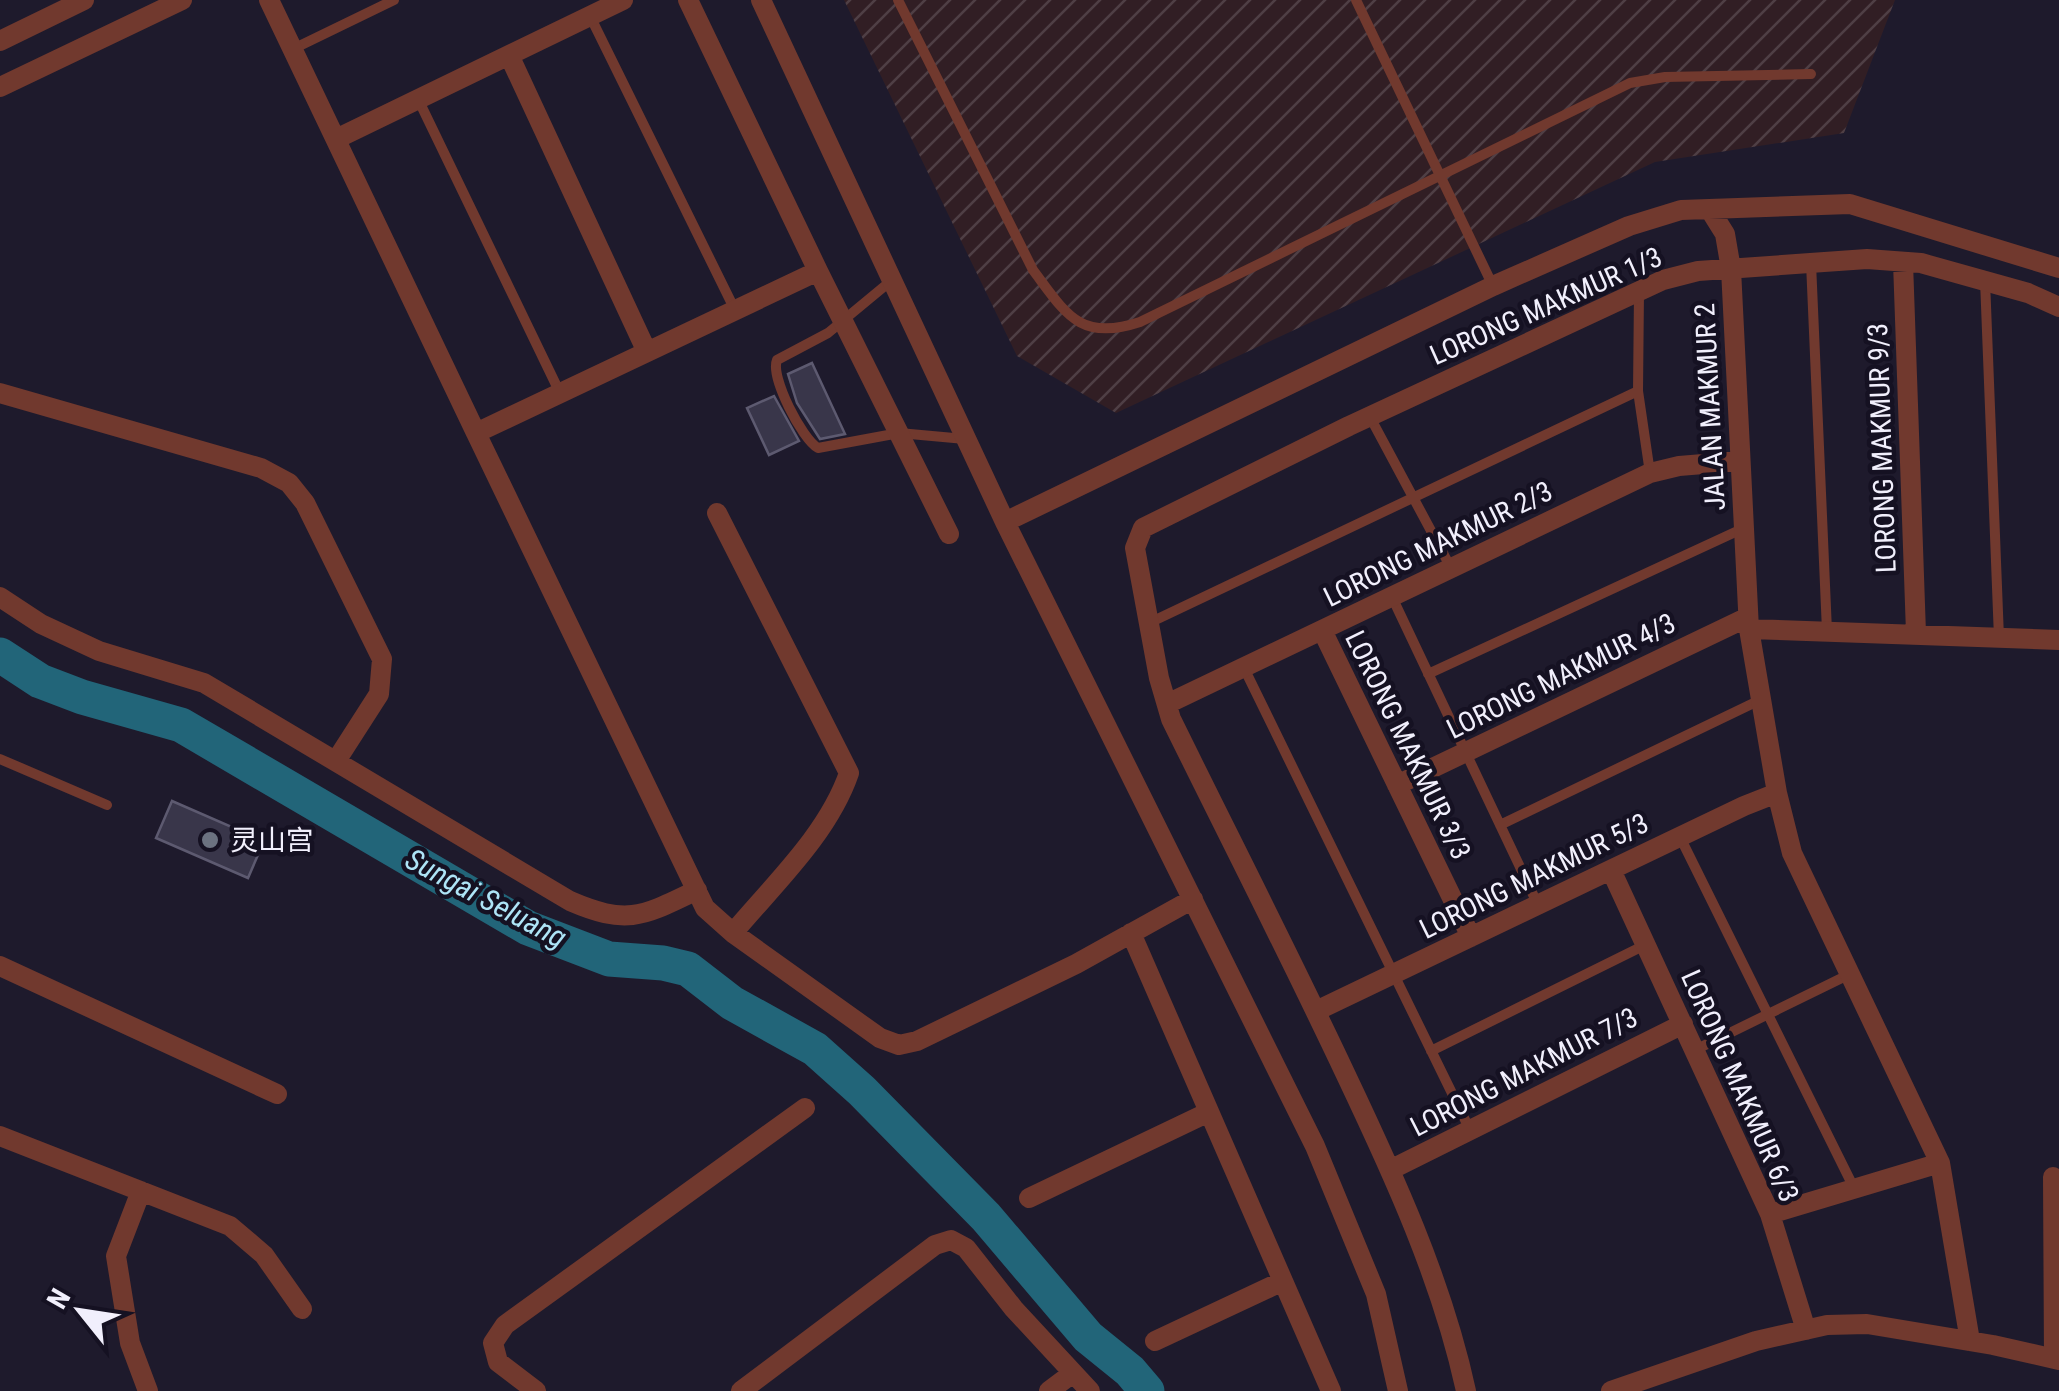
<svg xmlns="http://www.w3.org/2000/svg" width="2059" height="1391" font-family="'Roboto Condensed','Noto Sans SC',sans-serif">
<defs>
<pattern id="industrial-furrows" width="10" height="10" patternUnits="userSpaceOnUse" patternTransform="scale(2.5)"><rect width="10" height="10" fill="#311e24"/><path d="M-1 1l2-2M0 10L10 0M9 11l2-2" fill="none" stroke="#4f3f45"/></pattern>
</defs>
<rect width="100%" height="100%" fill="#1e1a2c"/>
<path fill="url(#industrial-furrows)" d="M844,0h1051l-51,133 -189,29 -539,251 -99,-57z"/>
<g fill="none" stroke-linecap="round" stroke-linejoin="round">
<path stroke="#226579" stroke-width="35" d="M0,655l40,26 42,16 99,28 347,203 81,31 54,4 25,6 44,34 83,46 47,42 124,126 102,120 42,34 17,20"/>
</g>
<path fill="#39364a" stroke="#5d5a70" stroke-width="2.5" d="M812,363l33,71 -25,5 -23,-36 -9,-29z
M774,396l25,45 -30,14 -22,-47z
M172,801l92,40 -16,37 -92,-40z"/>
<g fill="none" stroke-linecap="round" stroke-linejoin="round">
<path stroke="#71392e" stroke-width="10" d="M898,0l135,270c33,44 47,72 107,52l490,-239 35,-6 146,-3
M1356,0l137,286
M590,16l145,294
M293,49l101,-49
M418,99l142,294
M1811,263l16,368
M892,280l-64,53 -51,27c-7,17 25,79 41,88l81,-15 66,6
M1985,280l14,358
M1639,292l-1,99 12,82
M1370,417l81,151
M1392,597l146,308
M1149,623l489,-232
M1244,668l226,462
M1428,674l316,-146
M0,759l107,46
M1500,825l260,-125
M1680,837l174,351
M1695,1050l155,-76
M1431,1051l214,-106"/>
<path stroke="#71392e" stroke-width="20" d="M269,0l207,433 342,-162
M688,0l130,271 131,263
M761,0l244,522 310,624 61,148 22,97
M0,41l84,-41
M509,55l138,297
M0,87l182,-87
M336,139l287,-139
M1710,210l15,24 6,35 18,360 28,164 15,60 148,310 30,178
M1903,262l13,371
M0,393l261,75 28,15 16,20 77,156 -3,35 -43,67
M476,433l229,475 28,25 147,105 19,7 18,-4 159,-77 117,-65
M717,513l132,260c-21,61 -75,111 -116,160
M1005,522l488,-236 136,-60 52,-16 169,-6 209,64
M0,597l41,27 58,27 105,32 366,218c58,25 73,15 127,-11
M1749,629l310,11
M1322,630l149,307
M1167,704l483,-231 29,-7 61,-5
M1397,785l351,-168
M1611,870l159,344 36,116
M1131,933l200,458
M0,966l277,128
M1316,1011l428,-205 33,-13
M0,1136l230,90 34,29 38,54
M1390,1170l293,-146
M2053,1177l1,182
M141,1191l-25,65 14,87 18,48
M1029,1198l180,-86
M1770,1214l170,-51
M1155,1341l128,-60
M536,1391l-38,-29 -5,-19 12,-18 300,-217
M741,1391l194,-146 16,-5 15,8 48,61 76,82
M1049,1391l24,-18
M1466,1391c-24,-111 -73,-217 -121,-318 -56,-119 -116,-236 -174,-354l-12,-41 -24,-130 8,-20 206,-102 314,-146 35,-9 169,-12 54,4 107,30 31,14
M1611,1391l145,-50 71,-16 40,-1 126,21 66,15"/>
</g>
<circle fill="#6b7280" stroke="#151122" stroke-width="4" cx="210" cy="840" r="10"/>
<g text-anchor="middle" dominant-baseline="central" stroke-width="9" stroke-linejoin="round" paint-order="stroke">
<g font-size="28" fill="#f1effc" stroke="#151122">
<text transform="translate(1546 306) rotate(-24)">LORONG MAKMUR 1/3</text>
<text transform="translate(1710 407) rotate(-93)">JALAN MAKMUR 2</text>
<text transform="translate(1882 448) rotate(-92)">LORONG MAKMUR 9/3</text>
<text transform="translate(1438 544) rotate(-26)">LORONG MAKMUR 2/3</text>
<text transform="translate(1561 676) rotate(-26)">LORONG MAKMUR 4/3</text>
<text transform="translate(1408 745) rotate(64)">LORONG MAKMUR 3/3</text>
<text transform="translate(1534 876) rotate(-26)">LORONG MAKMUR 5/3</text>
<text transform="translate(1524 1072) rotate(-27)">LORONG MAKMUR 7/3</text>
<text transform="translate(1740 1086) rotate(66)">LORONG MAKMUR 6/3</text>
</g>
<g font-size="28" fill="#f1effc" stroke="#151122" text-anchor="start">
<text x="230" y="840">灵山宫</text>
</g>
<g font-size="30" font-style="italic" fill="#aee4f7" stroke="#151122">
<text transform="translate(486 898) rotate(28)">Sungai Seluang</text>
</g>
</g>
<g transform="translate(80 1311) rotate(300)" stroke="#151122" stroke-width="8" paint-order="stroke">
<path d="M0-8L18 38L0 25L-18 38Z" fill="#f1effc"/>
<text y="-15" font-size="28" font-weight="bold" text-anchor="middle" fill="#f1effc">N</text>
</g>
</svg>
